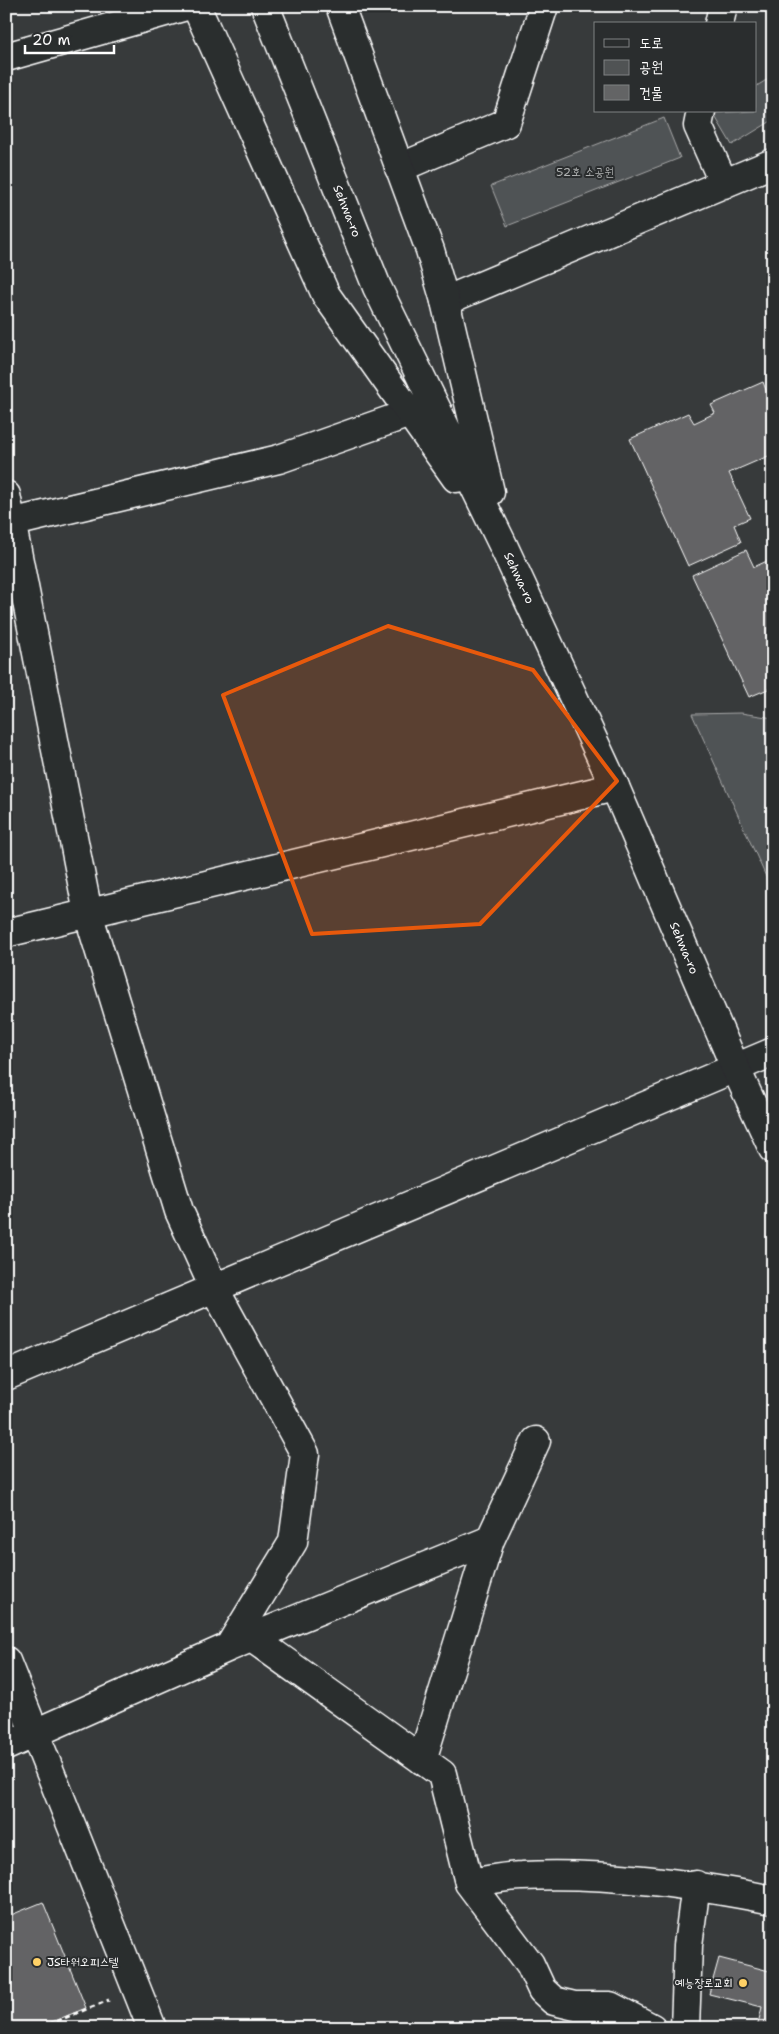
<svg xmlns="http://www.w3.org/2000/svg" width="779" height="2034" font-family="'Shantell Sans','Poor Story',sans-serif">
<rect width="100%" height="100%" fill="#373a3b"/>
<filter id="ink" filterUnits="userSpaceOnUse"><feTurbulence type="fractalNoise" baseFrequency=".02" numOctaves="2"/><feDisplacementMap in="SourceGraphic" scale="10" xChannelSelector="R" yChannelSelector="G"/><feConvolveMatrix kernelMatrix="1 2 1 2 8 2 1 2 1" color-interpolation-filters="sRGB"/></filter>
<g filter="url(#ink)">
<path fill="#505354" stroke="#a8a9aa" d="M773,76v44l-41,25 -19,-32 42,-2v-24z
M664,118l16,40 -173,68 -16,-40z
M741,713l32,5v174l-81,-178z"/>
<path fill="#636465" stroke="#fff" d="M763,382l5,13 5,-2v61l-44,19 21,45 -16,7 7,17 -53,24 -58,-127 58,-26 6,10 21,-10 -4,-8z
M746,550l8,17 13,-6 6,12v114l-24,10 -57,-122z
M43,1902l43,106 -49,20h-31v-111z
M719,1958l54,14v56h-16l5,-21 -53,-13z"/>
<g fill="none" stroke-linecap="round" stroke-linejoin="round">
<g stroke="#fff" stroke-width="31">
<path id="minor" d="M719,24l4,-18
M6,57l180,-51
M701,111l-3,15 26,58
M399,168l107,-45 38,-117
M445,301l328,-138
M6,495l82,418 91,298 35,77 91,166 -12,88 -64,105
M6,524l273,-65 131,-46
M6,933l609,-146
M6,1376l767,-324
M252,1638l190,136 27,109 61,81 12,26 12,11 21,5h35l42,22
M6,1661l146,367
M6,1746l223,-99 261,-107
M422,1760l68,-220 46,-99
M469,1883c17,-2 35,-7 53,-7 84,-4 169,8 251,24
M685,2028l3,-83 8,-60"/>
</g>
<g stroke="#fff" stroke-width="31">
<path id="major" d="M196,6l130,289 130,183
M265,6l112,281 125,256 113,244 120,280 38,82
M340,6l90,244 15,51 45,191"/>
</g>
<path stroke="#fff" stroke-width="3" stroke-dasharray="5 4" stroke-linecap="butt" d="M40,2028l69,-28"/>
<use href="#minor" stroke="#2a2d2e" stroke-width="28"/>
<use href="#major" stroke="#2a2d2e" stroke-width="28"/>
</g>
</g>
<path fill="#e8590c" fill-opacity="0.2" stroke="#e8590c" stroke-width="4" stroke-linejoin="round" d="M388,626l145,44 84,111 -137,143 -168,10 -89,-239z"/>
<g fill="#ffd166" stroke="#2a2d2e" stroke-width="2">
<circle cx="37" cy="1962" r="5"/>
<circle cx="743" cy="1983" r="5"/>
</g>
<g text-anchor="middle" dominant-baseline="central" stroke-width="4" stroke-linejoin="round" paint-order="stroke">
<g font-size="12" fill="#b0b2b2" stroke="#2a2d2e">
<text x="585" y="172">52호 소공원</text>
</g>
<g font-size="12" fill="#fff" stroke="#2a2d2e">
<text transform="translate(347 211) rotate(68)">Sehwa-ro</text>
<text transform="translate(519 578) rotate(65)">Sehwa-ro</text>
<text transform="translate(684 948) rotate(67)">Sehwa-ro</text>
</g>
<g font-size="12" fill="#fff" stroke="#2a2d2e" text-anchor="start">
<text x="47" y="1962">JS타워오피스텔</text>
<text x="733" y="1983" text-anchor="end">예능장로교회</text>
</g>
</g>
<rect width="779" height="2034" fill="none" stroke="#2a2d2e" stroke-width="25"/>
<rect x="12" y="12" width="754" height="2009" fill="none" stroke="#fff" stroke-width="2" filter="url(#ink)"/>
<rect x="594" y="22" width="162" height="90" fill="#2a2d2e" stroke="#7f8182"/>
<rect x="604" y="39" width="25" height="8" fill="#2a2d2e" stroke="#7f8182"/>
<text x="639" y="48" font-size="15" fill="#ffffff">도로</text>
<rect x="604" y="60" width="25" height="15" fill="#505354" stroke="#7f8182"/>
<text x="639" y="72" font-size="15" fill="#ffffff">공원</text>
<rect x="604" y="85" width="25" height="15" fill="#636465" stroke="#7f8182"/>
<text x="639" y="98" font-size="15" fill="#ffffff">건물</text>
<path d="M25 45v8h89v-8" fill="none" stroke="#ffffff" stroke-width="2.5"/>
<text x="32" y="45" font-size="15" fill="#ffffff" stroke="#2a2d2e" stroke-width="4" paint-order="stroke">20 m</text>
</svg>
